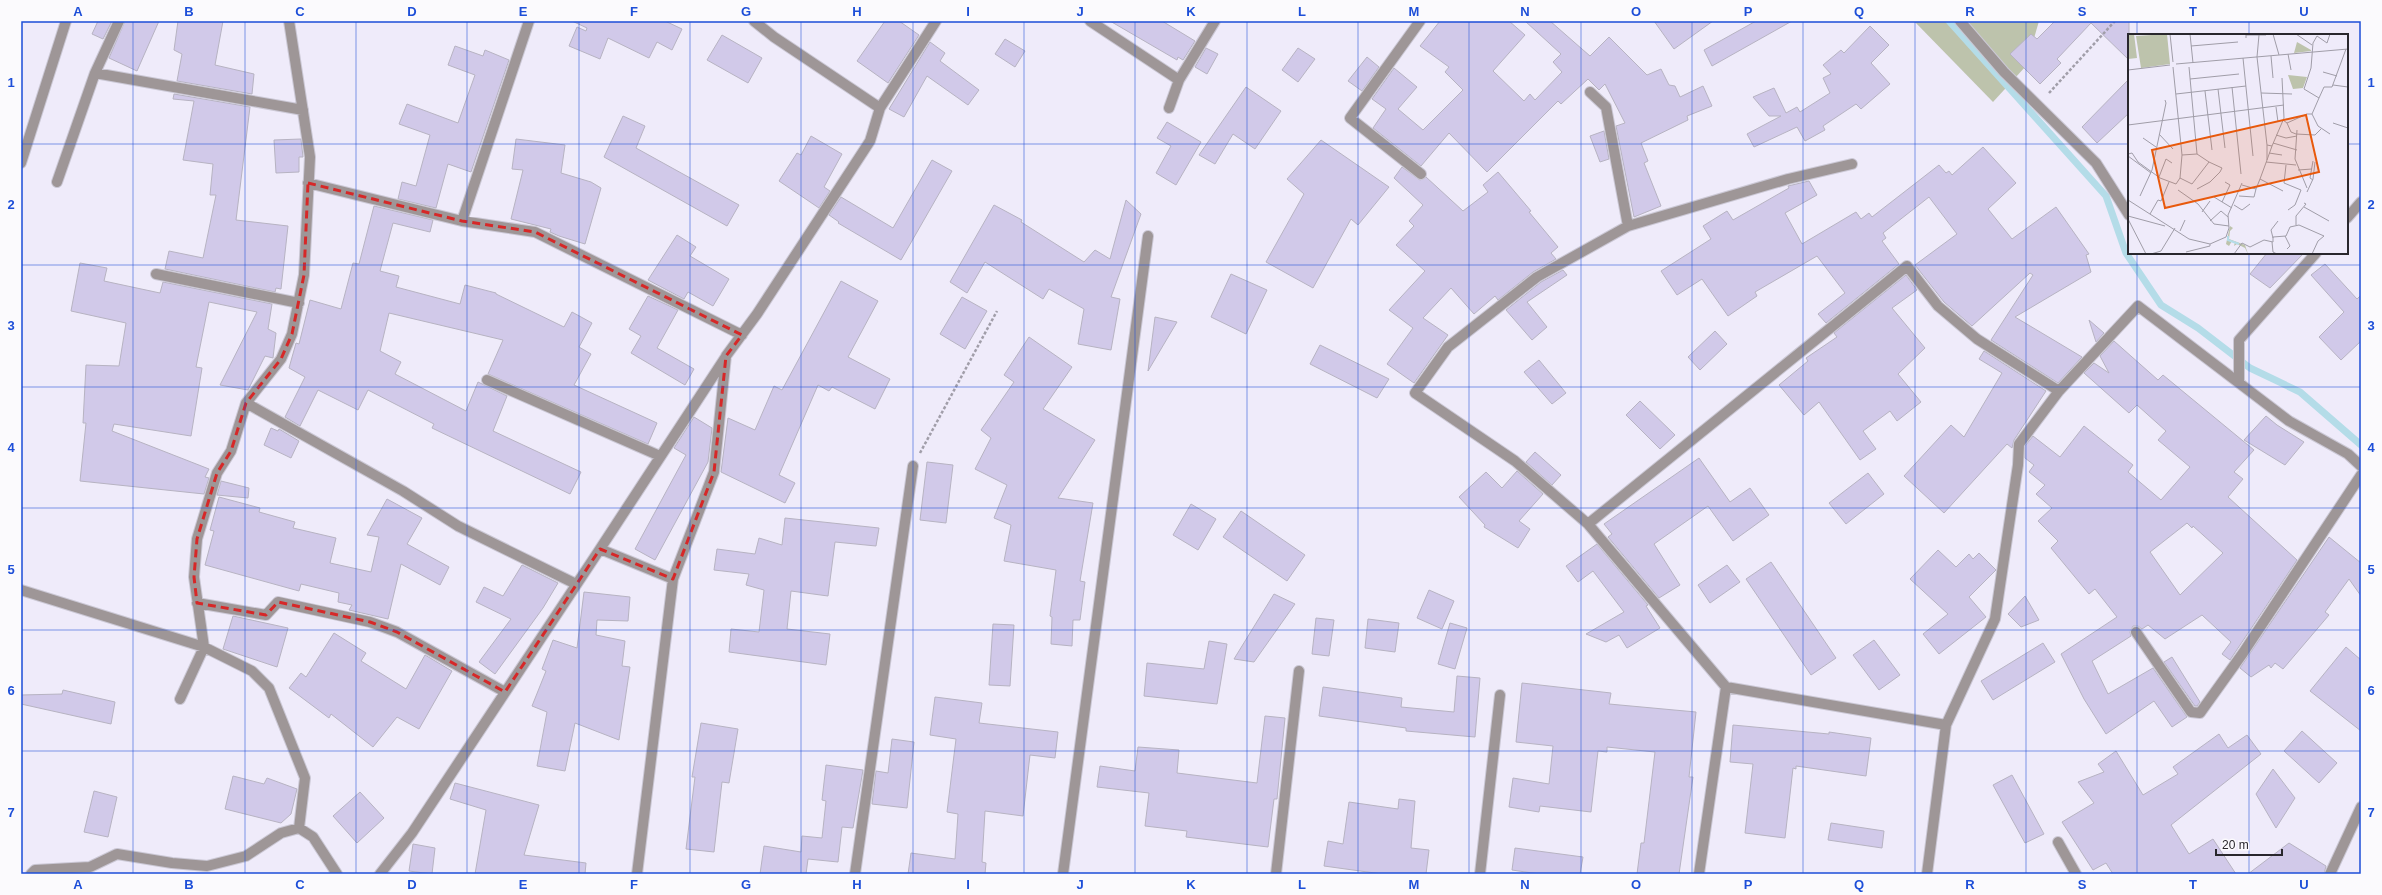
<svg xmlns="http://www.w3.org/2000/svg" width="2382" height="895" font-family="Helvetica,sans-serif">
<rect width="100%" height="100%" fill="#efebfa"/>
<path fill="#bdc3ac" d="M1914,21h125l-13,45 -33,36z"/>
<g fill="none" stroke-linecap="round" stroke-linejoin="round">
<path stroke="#b4dce8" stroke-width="7" d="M1949,21l157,175 20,57 35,52 37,23 52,40 50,24 61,53"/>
</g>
<path fill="#d1c9e9" stroke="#b7b3c2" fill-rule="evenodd" d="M98,21h14l-9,18 -11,-5z
M125,21h34l-22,50 -28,-13z
M178,21h45l-8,44 39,9 -2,20 -75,-13 5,-27 -8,-4z
M572,21h93l17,8 -10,21 -15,-8 -8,16 -41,-20 -8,21 -31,-13 8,-19 9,4 1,-3z
M885,21h14l20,14 -31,48 -31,-22z
M1110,21h52l33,20 -12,19 -5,-3 -1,3z
M1440,21h69l16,14 -32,36 31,30 6,-7 5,6 27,-28 -9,-10 8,-8 -36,-33h25l40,35 19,-19 38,38 14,-6 8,16 6,1 5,11 23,-11 9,20 -25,10 1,4 -47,23 7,18 -4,2 17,43 -27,11 -18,-91 9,-3 -20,-39 -6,6 -11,-11 -27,25 -3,-3 -71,71 -38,-39 -28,33 -48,-38 13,-19 -14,-10 22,-31 23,19 -19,22 25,21 40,-40 -18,-18 4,-5 -29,-21z
M1654,21h59l-39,28z
M1756,21h36l-80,45 -8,-16z
M2055,21h74v39l-38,-37 -34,36 4,4 -21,21 -30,-30 21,-20 6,5z
M1870,26l19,19 -18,18 19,21 -29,25 -5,-5 -33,22 2,4 -20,11 -8,-14 -43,20 -7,-13 34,-18h-12l-16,-19 21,-9 12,25 11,-6 3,5 30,-19 -7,-15 8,-4 -8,-9 18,-15 3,3z
M722,35l40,23 -14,25 -41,-23z
M1005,39l20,12 -10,16 -20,-13z
M930,42l15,11 -5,8 39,29 -11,15 -41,-29 -23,41 -15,-8z
M455,46l28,10 2,-6 24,10 -38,112 -23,-8 -12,44 -38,-9 4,-17 14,4 14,-51 -31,-11 8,-20 51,19 17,-48 -27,-10z
M1206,48l12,6 -11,20 -12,-7z
M1298,48l17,11 -17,23 -16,-12z
M1367,57l12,10 -17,24 -14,-10z
M2129,79v34l-32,30 -15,-16z
M1246,87l35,24 -26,38 -22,-15 -18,30 -16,-9z
M174,94l76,13 -14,113 52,6 -7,63 -5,-1 -1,4 -110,-23 4,-18 34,7 13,-63h-6l3,-31 -30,-4 11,-59 -21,-2z
M623,116l22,10 -9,22 103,57 -12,21 -123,-69z
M1167,122l34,20 -25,43 -20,-12 15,-27 -14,-8z
M1604,131l5,28 -9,3 -10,-26z
M811,136l31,18 -18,33 6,4 -11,17 -40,-27 18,-28 4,2z
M301,139l2,18h-4v15l-23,1 -2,-33z
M516,139l49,6 -4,28 30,9 10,6 -16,56 -26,-8 -9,-4 1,-3 -40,-10 12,-49 -11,-1z
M1321,140l68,47 -31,38 -7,-6 -38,69 -47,-26 38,-68 -17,-15z
M1983,147l33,36 -28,26 24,30 44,-32 33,47 -3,1 5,17 -76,45 67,40 -24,26 -67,-43 42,-65 -3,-2 -58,53 -28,-24 -29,-37 42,-31 -28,-37 -46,36 3,5 -4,3 17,23 -73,59 -8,-9 27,-21 -28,-37 -62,36 2,4 -29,20 -26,-37 -25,16 -16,-24 50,-32 -8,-13 24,-15 6,9 56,-32 -1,-2 21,-5 8,14 -32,18 17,31 54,-32 5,7 8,-6 3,4 67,-52 7,8 3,-2 3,4z
M932,160l20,11 -51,89 -63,-37 1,-1 -10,-7 12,-18 52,31z
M1402,167l18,13 6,-3 37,34 25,-19 -5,-7 15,-13 33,39 -2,1 29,35 -7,6 5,6 -23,13 -35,28 -3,-4 -21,18 -23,-26 -28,30 25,17 -34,48 -27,-19 26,-36 -24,-18 36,-39 -29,-26 18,-19 -5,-5 14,-16 -29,-27z
M1126,200l15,14 -30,83 9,2 -9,51 -33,-6 6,-35 -35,-20 -6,10 -58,-37 -18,31 -17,-11 44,-77 28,15 -1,2 63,40 11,-12 15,9z
M374,206l59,14 -3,12 -37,-9 -13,48 19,5 -3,11 64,17 5,-19 31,8v1l68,33 8,-15 20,11 -13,24 12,7 -17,31 83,38 -9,21 -160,-70 15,-34 -114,-27 -9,38 21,11 -6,12 71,37 12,-29 29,14 -14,35 88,41 -11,22 -138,-66 2,-4 -66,-34 -10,20 -40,-20 -18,36 -15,-9 20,-40 -16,-9 7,-25 3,1 11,-44 31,9 12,-46 6,1z
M677,235l19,12 -6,9 39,23 -16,27 -25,-14 -4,7 -36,-19z
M2267,253h37l-34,35 -20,-14z
M80,263l27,5 -3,13 56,12 3,-11 109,22 -4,25 8,4 -3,25 -8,-2 -17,34 -28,-5 37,-73 -48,-10 -13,65 6,1 -11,68 -77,-12 -2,7 97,38 -4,8 4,1 -5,16 -124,-13 6,-58h-3l3,-58 33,1 7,-43 -55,-12z
M2325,264l32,35 4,-4v46l-20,19 -22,-23 25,-25 -33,-37z
M1563,270l4,5 -40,27 20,25 -15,13 -26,-30 35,-28z
M1231,274l36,16 -21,44 -35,-17z
M1906,275l11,15 -25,18 33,40 -27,26 23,28 -24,19 -7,-10 -27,20 13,18 -16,11 -41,-58 -15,13 -25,-30 29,-24 -2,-3 31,-21 -3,-4z
M841,281l37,20 -30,56 42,22 -15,30 -43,-22 -3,4 -11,-6 -39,90 16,8 -10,20 -64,-31 7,-54 27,12 19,-44 8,4z
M648,296l30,14 -21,38 37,21 -9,16 -54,-32 10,-17 -12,-7z
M962,297l25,14 -22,38 -25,-15z
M1155,317l22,5 -29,49z
M2089,320l15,13 -8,9z
M1715,331l12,13 -27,26 -12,-13z
M1029,337l43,30 -29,42 52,31 -37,58 35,5 -13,78 5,1 -5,38h-7l-1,26 -21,-2 1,-27 -2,-1 6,-46 -52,-9 7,-36 -17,-7 13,-33 -32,-16 16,-31 -10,-8 33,-48 -10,-7z
M2114,341l44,39 5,-5 91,75 -20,22 9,7 -15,18 69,63 -67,100 -8,-6 9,-12 -29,-27 -37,24 -17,-14 -6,4 -4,-3h-5l-3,6 1,4 -39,25 16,33 45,-26 34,49 -15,10 -18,-26 -48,33 -22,-35 -23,-45 56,-37 -22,-28 -6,5 -38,-46 7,-7 -20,-20 14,-13 -16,-14 9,-9 -16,-13 5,-7 -9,-7v-12l8,-10 27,21 24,-31 49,39 -5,7 33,28 29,-33 -32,-27 8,-9 -29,-26 -8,8 -45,-40 10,-10 15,10 -9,-17zM2187,523l5,5 1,-2 30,27 -43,42 -30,-43z
M1320,345l69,34 -12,19 -67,-34z
M1984,351l62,40 -32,49 -2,8 -5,-4 -63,69 -40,-37 47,-51 13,12 38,-64 -23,-14z
M1539,360l27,33 -14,11 -28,-32z
M1640,401l35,34 -15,14 -34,-34z
M2266,416l11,9 27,17 -19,23 -41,-25z
M694,417l18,11 -4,34 -53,98 -20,-11 51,-94 -12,-7z
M271,428l7,3 1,-2 20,12 -8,17 -27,-13z
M1535,452l26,23 -9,10 -26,-23z
M1699,458l31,44 20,-14 19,27 -36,26 -25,-35 -54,38 26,41 -21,13 -51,-61 4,-3 -8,-10z
M927,462l26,3 -7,58 -26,-3z
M1517,471l26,23 -24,27 11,8 -12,19 -34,-21 1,-2 -26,-28 27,-25 16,16z
M1868,473l16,21 -38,30 -17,-21z
M221,481l28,7 -1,10 -31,-3z
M219,497l41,11 -1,4 36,10 -2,6 43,10 -6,25 41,9 8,-35 -12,-2 20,-36 35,19 -15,26 42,23 -9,18 -39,-21 -13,55 -39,-9 3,-5 -14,-3 1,-9 -38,-9 -2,7 -94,-26 9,-34 -4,-1z
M1191,504l25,15 -18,31 -25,-15z
M1241,511l64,44 -18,26 -64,-44z
M785,518l94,10 -3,18 -41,-4 -7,54 -37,-5 -4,38 43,5 -4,31 -97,-13 2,-23 28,3 5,-42 -18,-5 3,-11 -35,-4 3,-21 38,5 4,-16 23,7z
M2329,537l32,26v33l-12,-17 -24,33 4,3 -46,54 -8,-6 -4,5 -2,-3 -18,12 -11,-9z
M1597,544l51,61 -2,1 14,22 -33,20 -8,-13 -13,7 -20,-8 38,-22 -31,-41 -15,11 -12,-16z
M1938,550l18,17 13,-13 4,5 6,-6 17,17 -27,27 17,20 -47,37 -16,-20 25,-20 -38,-35z
M1771,562l65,96 -25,17 -65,-96z
M522,565l36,18 -15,25 -48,66 -16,-12 32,-43 -35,-17 8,-15 19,9z
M1727,565l13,17 -30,21 -12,-18z
M1429,590l25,11 -12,28 -25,-11z
M584,592l46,5 -2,24 -31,-1 -1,15 29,6 -3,25 8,1 -11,73 -44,-17 -10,48 -28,-5 10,-54 -15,-6 14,-35 -4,-2 11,-29 24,8z
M1274,594l21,10 -41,58 -20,-3z
M2025,596l14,24 -18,7 -13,-13z
M233,616l55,12 -11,39 -54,-18z
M1316,618l18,2 -5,36 -17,-2z
M1368,619l31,4 -4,29 -30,-4z
M1450,623l17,5 -12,41 -17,-5z
M993,624l21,1 -4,61 -21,-1z
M334,633l32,20 -5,8 45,28 19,-34 27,16 -33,58 -22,-12 -24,30 -42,-33 -2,4 -40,-30 12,-15 5,4z
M1874,640l26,35 -21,15 -26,-35z
M1209,641l18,3 -10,60 -73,-8 3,-33 57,6z
M2043,643l12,19 -62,38 -12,-19z
M2346,647l15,13v71l-51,-40z
M2172,657l28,45 -3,4h-2l-31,-44z
M1457,676l23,2 -5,59 -69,-6v-3l-87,-12 4,-29 79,11 -1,9 53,5z
M1522,683l89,10 -2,11 87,8 -7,65h4l-14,97h-42l4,-31h3l11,-91 -48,-5v5l-9,-1 -7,61 -51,-6 -1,6 -30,-5 4,-29 36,6 4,-38 -37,-4z
M63,690l52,12 -4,22 -90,-20v-9l41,-1z
M935,697l47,6 -3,20 79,9 -3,26 -25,-3 -7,61 -38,-5 -3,51 4,1 -1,11h-77l3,-21 44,6 3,-45 -11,-2 9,-73 -26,-4z
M1265,716l20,2 -8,81h-3l-6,48 -82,-10 1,-6 -42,-5 4,-33 -52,-6 3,-21 35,5 3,-24 41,3 -2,23 80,10z
M701,723l37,6 -9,54 -7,-1 -8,70 -28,-3 9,-72h-3z
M1733,725l96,9v-2l42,6 -5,38 -70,-10v3l-3,-1 -8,70 -40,-5 8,-69 -23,-2z
M2302,731l35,32 -18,20 -35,-32z
M2219,734l9,14 19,-13 14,19 -90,71 18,29 24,-15 23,35h-123l-7,-11 -13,7 -31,-48 32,-19 -16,-21 26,-10 -6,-8 18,-13 27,44 35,-21 -5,-7z
M892,739l22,3 -7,66 -35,-4 4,-33 12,2z
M826,765l37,5 -10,58 -11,-1 -4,35 -30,-3 -2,15h-46l4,-28 37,6 1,-16 20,2 4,-37 -4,-1z
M2273,769l22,29 -19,30 -20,-34z
M2012,775l32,59 -19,9 -32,-58z
M233,776l31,8 3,-6 30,11 -6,25 -10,9 -56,-14z
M455,783l84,22 -15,50 62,8 -1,11h-110l11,-64 -36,-11z
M94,791l23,6 -9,40 -24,-5z
M360,792l24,26 -27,25 -24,-27z
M1399,799l16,2 -4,47 18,2 -3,24h-44l-58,-8 4,-25 15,3 6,-42 49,7z
M1831,823l53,8 -2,17 -54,-8z
M2289,843l37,23 -2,8h-76z
M413,844l22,4 -3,26 -23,-3z
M1515,848l68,9 -3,17h-41l-27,-4z"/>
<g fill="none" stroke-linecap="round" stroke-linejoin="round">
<g stroke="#cbc8d5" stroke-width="12">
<path id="minor" d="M754,21l20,16 106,71 56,-87
M1090,21l89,59
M1420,21l-70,97 71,56
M1960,21l44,51 92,91 33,52
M95,73l208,37
M1590,92l16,15 22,119
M1169,108l10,-28 36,-59
M21,163l45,-142
M57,182l38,-109 24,-52
M308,183l154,38 73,11 207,103
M2347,218l14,-16
M462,221l67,-200
M156,274l143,29
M487,380l173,76
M2239,383v-43l77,-87
M246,403l157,88 55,35 118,58
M1588,524l-73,-63 -100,-68 33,-46 89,-70 91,-51 160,-47 64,-15
M673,579l-73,-30 125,-191
M21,590l183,57 48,24 17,17 36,90 -6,50
M197,603l69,12 12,-13 92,20 27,10 108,60
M2136,632l55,80 9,1 43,-60 118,-178
M180,699l24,-52 -10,-70 3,-38 20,-66 14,-22 15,-48 35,-44 11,-25 12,-59 6,-118 -21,-136
M1946,725l-220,-38 -138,-163 319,-258 31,40 39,33 82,52 79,-85 151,115 59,33 13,12
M2058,842l18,32
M31,874l4,-4 55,-3 27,-13 55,9 35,3 39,-10 35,-23 18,-5 14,9 24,37
M380,874l32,-41 188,-284
M637,874l36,-295 41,-107 12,-116 31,-42 113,-173 10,-33
M855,874l58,-408
M1063,874l85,-638
M1276,874l23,-203
M1480,874l20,-179
M1699,874l27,-187
M1927,874l19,-149 49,-106 23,-154 1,-21 40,-53
M2330,874l31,-67"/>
</g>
<path stroke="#a19ea9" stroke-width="2.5" stroke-dasharray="3 2" stroke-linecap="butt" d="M2049,93l66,-72
M920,453l77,-142"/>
<use href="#minor" stroke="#9e9697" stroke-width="10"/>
</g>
<path fill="none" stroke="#d62828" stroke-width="3" stroke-dasharray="8 5" stroke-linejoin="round" d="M308,183l154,38 73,11 207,103 -16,21 -12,116 -41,107 -73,-30 -95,143 -108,-60 -27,-10 -92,-20 -12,13 -69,-12 -3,-26 3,-38 20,-66 14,-22 15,-48 35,-44 11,-25 12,-59z"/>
<path fill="none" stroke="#1d4ed8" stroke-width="1" stroke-opacity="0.55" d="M133,21v853M245,21v853M356,21v853M467,21v853M579,21v853M690,21v853M801,21v853M913,21v853M1024,21v853M1135,21v853M1247,21v853M1358,21v853M1469,21v853M1581,21v853M1692,21v853M1803,21v853M1915,21v853M2026,21v853M2137,21v14M2249,21v14M21,144h2108M2347,144h14M2137,253v621M2249,253v621M21,265h2340M21,387h2340M21,508h2340M21,630h2340M21,751h2340"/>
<g transform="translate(2128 34)">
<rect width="220" height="220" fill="#efebfa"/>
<path d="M0,0h6l3,24 -9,1zM39,0l3,30 -29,4 -5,-32zM169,8l14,8v1l-17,2zM160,41l19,2 -4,11 -10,1zM102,192l3,2 -3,3 -1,8 16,6 3,9 -3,-6 -8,-4 -3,2 1,-4 -3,-1 -3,5 -3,-2z" fill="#bdc3ac"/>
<path fill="none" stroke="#b4dce8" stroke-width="2" d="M100,202v4l11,4"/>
<path fill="none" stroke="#a09da8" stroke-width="1" d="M42,0l3,28M62,0l3,29M145,0l6,21M168,0l16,11M202,0l-3,9 -10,-7 -4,7 -2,25 -7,21 15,9 5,-11h8l14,-38M131,1l-2,22 10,88v15l-7,19M118,4v-3h20M63,12l47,-4M160,20l3,16M143,22l2,22M115,24l10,98M48,30l172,-15M45,33l9,88 -2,23M61,33l8,87M0,36l42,-5M195,38l14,4M62,45l49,-5M205,51l15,2M104,53l9,87M90,55l7,59M77,57l7,59M133,59l31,1M48,60l70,-8M191,64l-7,16 6,12 12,8M148,73l2,15M155,86l4,3 20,-9h5M159,89l4,9 5,2 19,1 6,-6M205,89l15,5M0,91l156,-20M169,96l-2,29 12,29M31,100l14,15M148,101l10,3 11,-2M15,104l13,9M145,109l24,7M139,111l5,1 -5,14M144,112l12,-28 -2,-40M141,119l13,2M0,120l4,-1 6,9 22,16 16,6 4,-6 12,6 17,-22 -12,-8 -15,1M0,122l23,17M185,127l-3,17 3,2M138,128l30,3M158,131l-2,18 17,7 -6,15 -7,5M170,136l14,-1M31,143l7,-18 6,4M114,151l14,4 4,-10 23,12M69,155l13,-7 10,-10 2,-4 -13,-6M50,156l20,14 16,20 15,2M179,158l6,-13 2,-17M12,162l12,-26 14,-67 -1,-3M111,162l15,1 2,-8M86,163l18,11M0,166l61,39 21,5 16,-7 3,-9 -1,-13 14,-32M94,168l8,-17 -5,-3M106,171l8,5 8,-6M176,173l25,14M74,178l8,-11M22,180l8,-14 3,1 8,-19M0,182l37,10M0,185l18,35M82,187l11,-10 7,6M168,191v-9l10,-12 -2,-1M52,197l5,-11M157,202l5,10 -3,3M145,204l-2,-8 7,-9M144,208l1,10 4,2M58,218l24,-6v-2M23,220l10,-3 14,-23M106,220l8,-11 8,4 14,-7 9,2v-5l13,-1 4,-9 9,-2 25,11 -6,5 -6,13"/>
<path fill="#e8590c" fill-opacity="0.15" stroke="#e8590c" stroke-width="2" d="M178,81l13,57 -154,36 -13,-58z"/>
<rect width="220" height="220" fill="none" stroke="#29272d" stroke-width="2"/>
</g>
<rect width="2382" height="895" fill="none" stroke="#fbfafd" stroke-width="44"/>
<path d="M2216 849v6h66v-6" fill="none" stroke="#29272d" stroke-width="2"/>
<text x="2222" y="849" font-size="12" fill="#29272d" stroke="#fbfafd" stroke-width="3" paint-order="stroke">20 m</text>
<rect x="22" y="22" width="2338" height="851" fill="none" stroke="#1d4ed8" stroke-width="1.5"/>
<g font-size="13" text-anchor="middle" font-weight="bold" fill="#1d4ed8">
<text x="78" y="16">A</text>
<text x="189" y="16">B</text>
<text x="300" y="16">C</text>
<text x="412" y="16">D</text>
<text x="523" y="16">E</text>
<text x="634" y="16">F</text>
<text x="746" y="16">G</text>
<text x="857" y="16">H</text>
<text x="968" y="16">I</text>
<text x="1080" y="16">J</text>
<text x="1191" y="16">K</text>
<text x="1302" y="16">L</text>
<text x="1414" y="16">M</text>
<text x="1525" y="16">N</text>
<text x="1636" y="16">O</text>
<text x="1748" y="16">P</text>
<text x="1859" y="16">Q</text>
<text x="1970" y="16">R</text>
<text x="2082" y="16">S</text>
<text x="2193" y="16">T</text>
<text x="2304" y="16">U</text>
<text x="11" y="87">1</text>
<text x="2371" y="87">1</text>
<text x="11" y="209">2</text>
<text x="2371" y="209">2</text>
<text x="11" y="330">3</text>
<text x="2371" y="330">3</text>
<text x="11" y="452">4</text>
<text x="2371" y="452">4</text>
<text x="11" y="574">5</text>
<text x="2371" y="574">5</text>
<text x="11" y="695">6</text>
<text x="2371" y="695">6</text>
<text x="11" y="817">7</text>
<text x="2371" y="817">7</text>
<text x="78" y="889">A</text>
<text x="189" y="889">B</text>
<text x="300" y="889">C</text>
<text x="412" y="889">D</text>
<text x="523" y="889">E</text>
<text x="634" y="889">F</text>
<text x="746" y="889">G</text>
<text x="857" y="889">H</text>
<text x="968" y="889">I</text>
<text x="1080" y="889">J</text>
<text x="1191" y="889">K</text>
<text x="1302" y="889">L</text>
<text x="1414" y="889">M</text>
<text x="1525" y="889">N</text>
<text x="1636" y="889">O</text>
<text x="1748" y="889">P</text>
<text x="1859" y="889">Q</text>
<text x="1970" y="889">R</text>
<text x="2082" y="889">S</text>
<text x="2193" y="889">T</text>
<text x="2304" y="889">U</text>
</g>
</svg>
